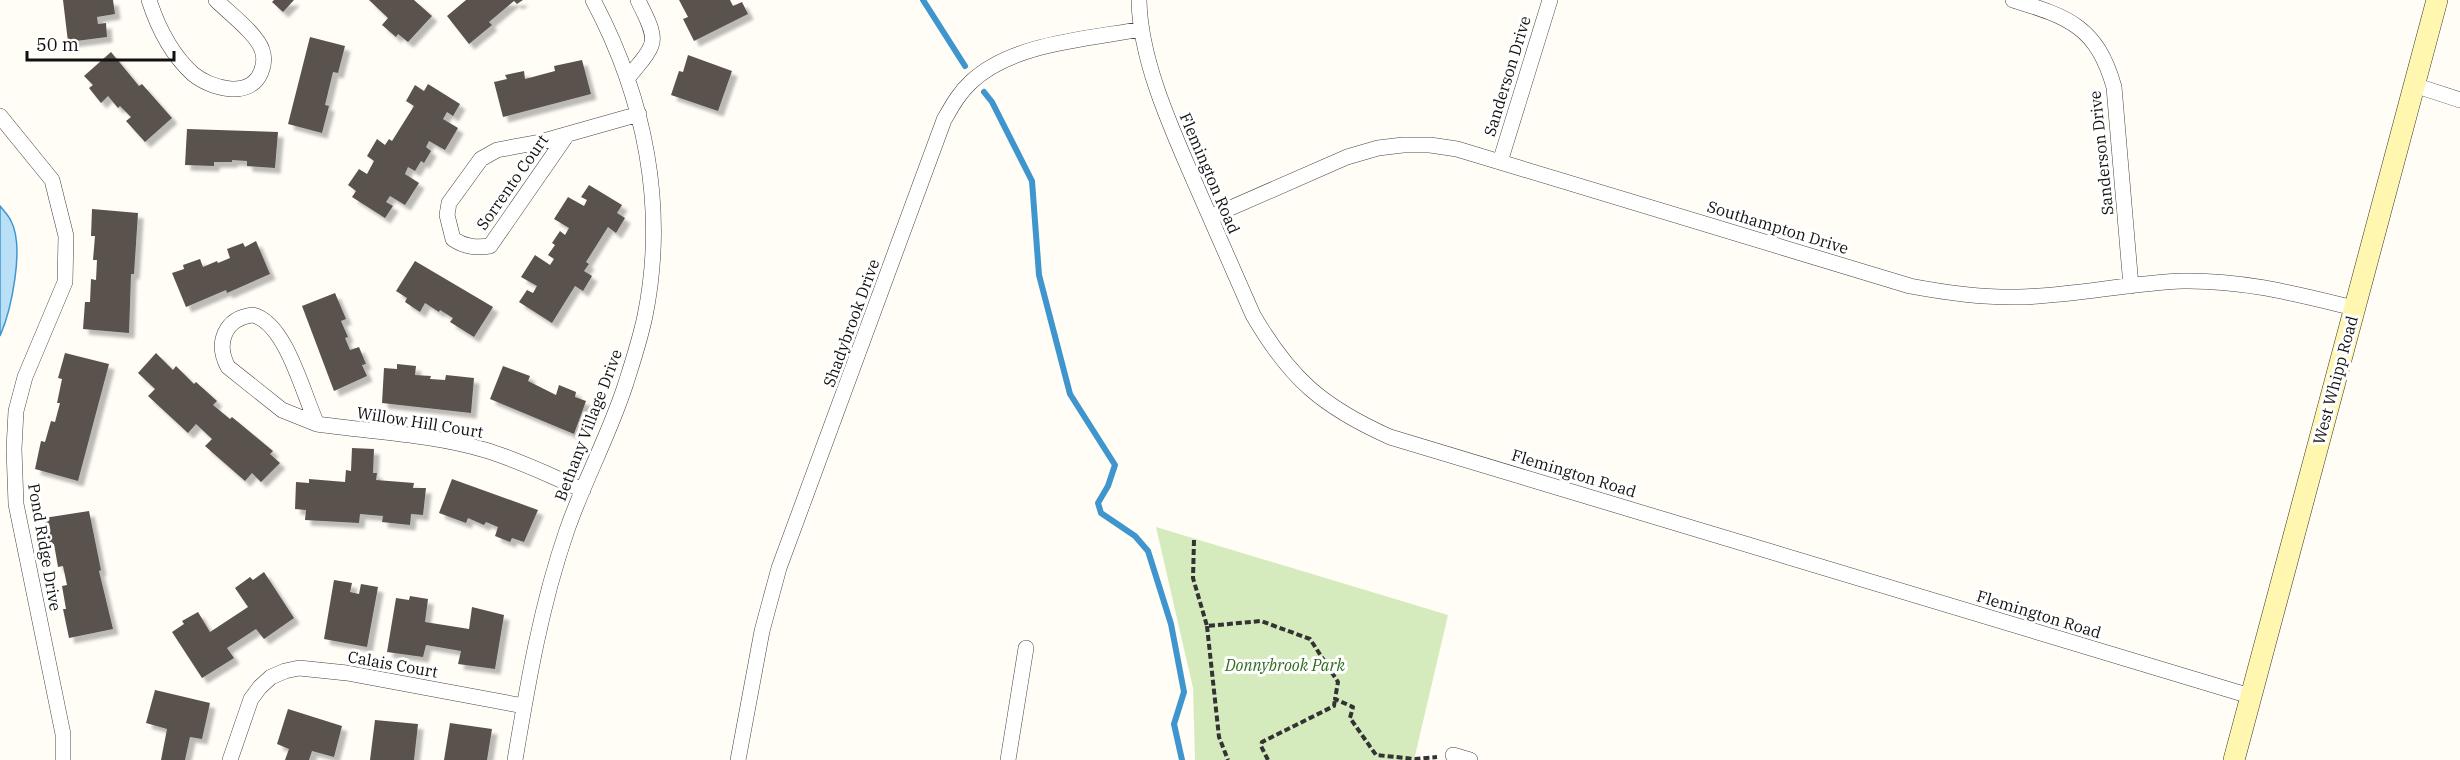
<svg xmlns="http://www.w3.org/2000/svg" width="2460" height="760" font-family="'IBM Plex Serif',serif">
<defs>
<filter id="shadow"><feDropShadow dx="5.5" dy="5.5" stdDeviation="1.5" flood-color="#0004"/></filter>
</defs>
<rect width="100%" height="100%" fill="#fffdf5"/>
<path fill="#d5ebbd" d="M1156,527l292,88 -34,145h-219l-2,-72z"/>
<path fill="#b9e0f7" stroke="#3f96cf" stroke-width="1.5" d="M0,206c4,5 9,10 11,15 14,26 0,90 -11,115z"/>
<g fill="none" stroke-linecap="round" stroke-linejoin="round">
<path stroke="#3f96cf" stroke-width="6" d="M923,0l42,66
M984,92l8,10 40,79 7,94 31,119 45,71 -7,21 -10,17 3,10 34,23 13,15 23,73 13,68 -10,32 8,36"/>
</g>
<path fill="#5a524d" filter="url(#shadow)" d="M63,0h50l2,14 -18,3 1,7 8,-1 1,14 -39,5z
M274,0h20l-11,12 -11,-10z
M369,0h45l18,16 -24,26 -10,-8 -2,3 -14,-12 6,-7z
M466,0h57l-6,4 -3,-3 -25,21 3,3 -23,19 -22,-28z
M679,0h51l3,6 9,-4 6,12 -54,27 -11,-22 5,-2z
M310,37l35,9 -7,27 -5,-1 -8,33 4,1 -7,27 -34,-9z
M111,52l28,34 3,-2 30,34 -27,24 -19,-21 5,-4 -11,-11 -2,2 -10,-12 -7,7 -12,-15 4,-3 -9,-9z
M688,55l44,16 -14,40 -47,-16 8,-24 4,1z
M582,60l9,34 -88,23 -9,-35 13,-3 -2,-4 19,-4 1,8 30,-8 -1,-5z
M428,84l32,20 -7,12 -6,-4 -4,7 15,9 -13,22 -16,-9 -3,6 5,4 -7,12 -3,-2 -6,10 -7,-4 -3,7 14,9 -14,22 -15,-9 -4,6 7,4 -8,12 -33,-21 4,-6 -8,-6 11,-16 8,5 7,-13 -7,-5 10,-17 8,6 4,-6 3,2 22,-35 -8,-5 9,-16 9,6z
M187,129l91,3 -3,36 -28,-2v-5l-15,-1v2h-18v4l-29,-1z
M589,185l33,20 -5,8 8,5 -9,15 -8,-6 -22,35 3,2 -5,7 8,5 -9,15 -8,-5 -23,37 -33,-21 8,-12 6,3 4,-7 -16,-9 14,-22 15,10 4,-6 -6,-4 7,-10 -3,-2 8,-12 5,4 4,-7 -15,-9 14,-22 16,9 3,-6 -6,-3z
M92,209l46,4 -4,61h-3l-2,59 -46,-4 2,-27h5l1,-23 5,1 1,-20h-4l2,-24h-4z
M256,241l14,33 -43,19 -1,-3 -40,17 -14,-34 12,-4 -1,-4 17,-6 3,8 14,-6 1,2 12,-5 -3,-9 16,-6 2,4z
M415,261l78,46 -19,30 -24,-15 3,-4 -13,-8 -1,2 -14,-9 -5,9 -15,-10 2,-4 -11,-7z
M335,293l11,26 -5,2 7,16 -3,1 5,12 9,-3 7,17 -4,1 5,11 -33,15 -32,-85z
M65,353l44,11 -31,117 -43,-12 6,-28 4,1 6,-21 4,1 5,-19h-3l5,-24 -4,-1z
M156,353l17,17 3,-4 18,18 2,-2 21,19 -4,4 17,14 2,-2 41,34 -3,3 10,9 -19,19 -9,-9 -7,8 -40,-35 7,-7 -16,-15 -8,9 -40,-37 7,-7 -17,-16z
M397,364l19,2 -1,9 16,1 -1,3 15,1 1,-5 28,3 -3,35 -89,-10 2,-35 13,1z
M503,366l27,10 -2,5 28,14 3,-10 17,7 -1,5 11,4 -12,33 -84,-35z
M352,448l22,1 -1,24h4l-1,7 38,3 -1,5h13l-3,27 -12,-1 -1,11 -28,-3 1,-6 -23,-2 -1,9 -54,-3 1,-10 -11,-1 1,-27 13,1v-4l36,3 1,-12 5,1z
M452,479l86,31 -14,32 -12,-4 -2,4 -15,-6 3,-9 -12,-5 -2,3 -16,-7 -2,5 -27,-10z
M89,511l12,59 -2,1 14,58 -44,9 -6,-29h3l-4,-23 5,-1 -4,-19 -5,1 -4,-23 -4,1 -6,-27z
M264,572l30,46 -30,21 -8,-10 -29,19 7,10 -32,20 -30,-46 12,-8 -2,-3 16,-9 12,20 38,-25 -13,-19 15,-11 3,3z
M334,580l18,3 -2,9 9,2 2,-10 17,3 -11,60 -43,-8z
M410,596l18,3 -3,23 44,7 3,-22 32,8 -9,54 -37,-5 3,-13 -35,-6 -3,12 -36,-5 9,-54 13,2z
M155,690l55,13 -8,36 -12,-2 -5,23h-24l6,-31 -21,-6z
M288,709l54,17 -8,31 -22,-6 -3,9h-24l4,-11 -12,-5z
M375,720l43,4 -4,36h-44z
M450,723l42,6 -5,31h-43z"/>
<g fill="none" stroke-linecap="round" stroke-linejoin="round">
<g stroke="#444" stroke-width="16">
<path id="street" d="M149,0c9,28 22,54 44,74 17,14 57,26 68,-2 3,-7 4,-14 1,-22 -5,-16 -33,-37 -46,-50
M1139,0c1,58 30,123 53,176 20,46 41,93 61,139 37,64 70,92 137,122l860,259
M2013,0c56,17 84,27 101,87l17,199
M628,78c7,-10 19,-21 23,-32 6,-13 -8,-34 -13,-46
M2414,85l46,15
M0,116l52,64 14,56 -1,46 -40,95 -9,34 -2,38 2,55 47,230v26
M567,135l-77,111c-14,2 -25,1 -37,-7l-6,-24 2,-12 32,-44 16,-9 43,-8 99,-28
M1500,162l50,-162
M1210,217l137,-60 31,-9 25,-3h27l27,4 453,137c37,7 72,12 109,11 55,-1 109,-14 164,-16 61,-1 113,13 171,27
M253,315c33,8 50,79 64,109l-35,-14 -54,-43c-13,-24 -3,-49 25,-52z
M317,424c55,8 114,10 168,26 34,10 66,26 98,40
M1453,755l17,5
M230,760l21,-61 9,-12 11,-10 14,-6 14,-3 48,5 177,33
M515,760c13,-78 26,-155 52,-230 17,-49 42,-95 58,-144 7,-22 15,-46 20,-70 22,-109 0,-218 -52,-316
M738,760l24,-129 17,-63 165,-448c8,-14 15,-27 27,-38 41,-39 117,-43 171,-53
M1008,760l18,-112"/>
</g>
<g stroke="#333" stroke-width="22">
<path id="secondary" d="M2234,760l203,-760"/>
</g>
<path stroke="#333" stroke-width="4" stroke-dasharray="6 3" stroke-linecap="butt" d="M1194,540l-1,38 14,48 54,-5 49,18 28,43 -3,17 18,8 -3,11 26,37 39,4 22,-2
M1207,626l12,111 9,23
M1268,760l-7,-14 1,-4 72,-36 1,-7"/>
<use href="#street" stroke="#fff" stroke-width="15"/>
<use href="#secondary" stroke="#fff6b0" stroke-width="21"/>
</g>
<g text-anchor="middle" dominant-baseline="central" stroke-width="6" stroke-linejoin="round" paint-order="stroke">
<g font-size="16" fill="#111" stroke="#fff">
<text transform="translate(1507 76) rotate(-73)">Sanderson Drive</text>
<text transform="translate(2101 153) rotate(-96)">Sanderson Drive</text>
<text transform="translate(1210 173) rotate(67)">Flemington Road</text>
<text transform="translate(512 182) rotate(-55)">Sorrento Court</text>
<text transform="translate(1778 227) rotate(17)">Southampton Drive</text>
<text transform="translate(851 323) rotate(-70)">Shadybrook Drive</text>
<text transform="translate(2335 380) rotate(-75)">West Whipp Road</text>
<text transform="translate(420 422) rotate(9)">Willow Hill Court</text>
<text transform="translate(588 425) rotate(-69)">Bethany Village Drive</text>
<text transform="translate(1574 473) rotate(17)">Flemington Road</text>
<text transform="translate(45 547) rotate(80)">Pond Ridge Drive</text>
<text transform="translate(2039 614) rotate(17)">Flemington Road</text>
<text transform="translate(393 664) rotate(10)">Calais Court</text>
</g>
<g font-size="16" font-style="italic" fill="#2f6b1f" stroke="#fff">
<text x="1285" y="665">Donnybrook Park</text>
</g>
</g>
<path d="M27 51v9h147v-9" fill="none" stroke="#111111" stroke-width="3"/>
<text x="36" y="51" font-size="18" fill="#111111" stroke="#ffffff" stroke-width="4.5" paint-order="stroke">50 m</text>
</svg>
